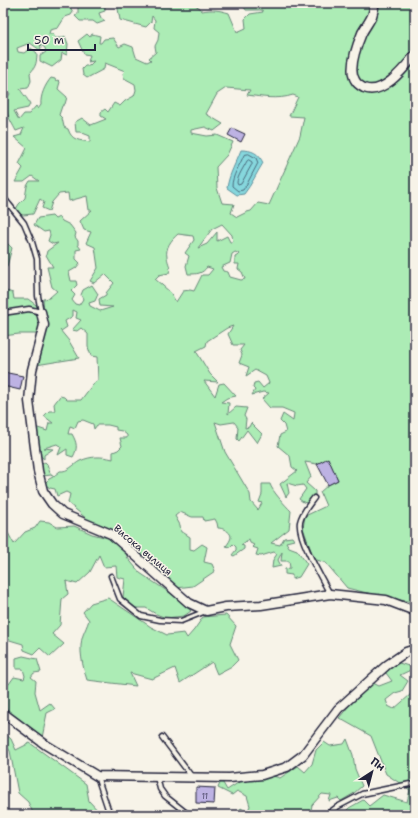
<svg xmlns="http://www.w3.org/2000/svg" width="418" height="818" font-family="'Shantell Sans',sans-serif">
<rect width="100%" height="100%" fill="#f7f3e8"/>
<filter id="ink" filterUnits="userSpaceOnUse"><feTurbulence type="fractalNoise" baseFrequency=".025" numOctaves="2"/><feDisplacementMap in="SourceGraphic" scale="8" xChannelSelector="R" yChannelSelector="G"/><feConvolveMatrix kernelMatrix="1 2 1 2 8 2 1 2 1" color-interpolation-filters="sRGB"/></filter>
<g filter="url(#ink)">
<path fill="#acecb5" stroke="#678778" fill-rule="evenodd" d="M3,3h62l-2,2 7,2 3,5 -2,3 -6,2 -7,11 -8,2 -1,4h4l2,4h7l3,-2 3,8 -1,11 -5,-2 -1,7 -9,7 -12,-6v-5l6,-4 -1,-4 -5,-4 1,4 -1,2 -10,-7 -13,5 1,4 6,1 7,-5 6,5c0,8 -1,14 -7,20l1,8 -3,7 -8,1c4,7 6,7 10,15l-2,4 -14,3 5,9 5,-6h5l7,-8 2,3 3,-4c-1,-9 4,-20 10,-27l4,1 1,2 2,-1 2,2 -2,7 9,8 -2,7 -3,2 -3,9 3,3 2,9 4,2c4,12 11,11 22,13v-6l-10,-4h-4l-1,-10 7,-4 9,7 15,-6 -5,-3v-4l4,-3 3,3 6,-9 6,3 5,-5 9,-5 2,-6 -1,-6 -11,-6 -1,-5 2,-2 -20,-8 -1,6 -17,9 -4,-3 -1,-6 3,-3h4l5,-5 -6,1 2,-7 -6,-1 -6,-13 9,-7 3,3 2,-3 8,2 -1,7h2l3,-4 9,-1 6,9 6,-3 8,3 3,10 11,5 4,-2 -2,-2 7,-6 -1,-6 3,-6 1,-8 -5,-4 1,-8 -3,-4 -1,6 -5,5 -26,-7 -3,-17h80l-2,2 5,3 2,3c11,-2 17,-1 27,2l8,19 9,-4 -1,-9 5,-5 13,-2 -1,-2h-16l-2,-3 3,-4h168v599l-24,-3 -44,-11 -21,-25 -12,-4 -11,-31 2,-12 21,-10 -6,-14 8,-7 10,-5 -10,-21 -11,5 -12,-2 6,15 -5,6 9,8v4l-8,8 -4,-1 -4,-3 7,-10 -3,-4 -6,1 -10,-3 2,10 -3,4 -6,-13 17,-13 -5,-4 -2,-11 -12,-10 2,-11 6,-3 -2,-7 -4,-4 3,-7 10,7 1,-8 -12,-5h-12l-8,-9 7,-6 -6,-1 -11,3 3,-5 -2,-2 1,-5 4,-1 5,6 6,-5 -3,-7 -11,-6 -9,6 3,-9 -10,-4 3,-8 -2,-5 4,-5h-11l-5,-11 5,-8 -6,2 -20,13 -1,5 -10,5 14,23 8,8 -14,-1 11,15 4,-12 5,-1 12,13 -9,2 -6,4 8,1 -1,11 8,-7 11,1 -3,8 2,3 -1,9 4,-1 2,-4 11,11 -5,9 -10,-13 -8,11 -2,-2 1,-12 -4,-5 -13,2 -6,-2 10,30 25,42 1,8 7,8 4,-7 -3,-1 3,-8v-10h8c2,7 15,21 21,27l-2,18 -18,14 9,2 4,-7 8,-1 2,3 -8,2 3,5 8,3 10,14 -8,13 -7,2v-4l-7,-1v-5l5,-1 -1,-7h-8l1,-9 -4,8 3,6 -9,2 1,-8 4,-6 -3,-2 -13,4 -5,-1 2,-6 -6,-2 2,-2 -4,-2 -1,-4 -8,6 3,1v3l-10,7 -2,-1 4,-5v-3l-3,-3 -3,3 -4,-1c2,-2 5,-7 5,-9 0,-6 -9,-9 -13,-9l-1,-5 -2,-4 -11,2 -1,-4h-11l-12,-5 -5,4 5,9 1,7 3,1 6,4v12l4,1 8,-6 5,3 -3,15 8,2 3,7 -22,15 -17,2 -69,-57 5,-2 -24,-9 -20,-17 2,-9 -4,-2 -9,4 -2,-7 -5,-1 -6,-4 5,-5 4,-2 -2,-2 -8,1 -3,-11 5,-3 2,2 3,9 4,3 6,-5c8,1 14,-7 20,-10 11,-5 21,-5 33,-2v-7l5,-2 4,-4 -2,-8h7v-3l-5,-4 -6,-1v-3l-8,-2h-11l-3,4 -1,-5 -10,-4 -5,1 -3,7 -5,-2 -2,8h4c5,9 6,14 1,23l-6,-2v-6l-9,6 3,-8 -4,-3 -13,4 9,1 -9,6v4l-6,-5 -3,-27 12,4 2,-8h4l-9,-7 5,-5h6l-1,-7 6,-8 4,1 3,3h14l12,-16 5,-4 -1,-23 -6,-1 -3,-9v-13l-7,-6 -4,3 -5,-1 9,-10 -5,-2 1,-6 -4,-2v6l-8,5 2,6 -6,4 -1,-1 9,11 10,17 -43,7 8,-31h-25l-16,2v-46l10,3 1,6h14l16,12 -1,-12 6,-1 8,-7 -5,-4 -5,-20h6l-7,-12 1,-4 11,-8 -5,1 -5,-3 2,-6 -1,-4 -5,1 -10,-7 4,-7 14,-2 3,3 4,-2 3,4 8,4 6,8 -1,4 3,4v4l3,4 -5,1v9l4,4 -4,5 -7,4 2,9h5l1,4 -6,6 4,4 -3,5 3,4 4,1 4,-6 -2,-4 2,-5 9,-5 6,9 -3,7 -6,2 1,3 10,5 13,-4 -13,-1 -1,-7 7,-4v-2l8,-10 -9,-9 -11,9 -4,-2 8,-13 -3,-21 -9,-4 5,-11 -7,-2 -4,-9 12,-11h-3l-2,-14 -18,5 -1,-8 -9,1 -7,8 -3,9 -7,-3 2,-6 -4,-3 -7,15 -10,1 -9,-3 5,-8 6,-6 2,-12 3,-5h9l-7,-5 -8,6h-9l8,-14 -4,-4 8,-16 -13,-11 7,-2 3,-7 -8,3c-6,-12 -16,-25 -6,-37l-7,-11zM226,88l24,2 -3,5c15,2 31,5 46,0l5,2 -9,19 15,1 -4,19 -31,69 -11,-2 -7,8 -4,1 -10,5 -6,-4 3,-9 -12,-1 -5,-15 -1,-21 11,-12 6,-13 -16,-7 -10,1 -16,-3v-3l14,-3 9,4 9,-7 -17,-10 11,-20zM222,224l10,11 1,7h-3l-3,-6 -10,5v-9l-10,12 -9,4 14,-19zM178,234l15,2 1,4 -9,13 4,3 -3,10 2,8c9,0 14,0 19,-7l6,2 -5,6h-6l-8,16 -4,-1 -7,1 -7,11 -6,-10 -15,-13 4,-4 10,-2c2,-7 -1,-9 -2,-16 -2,-9 4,-17 11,-23zM235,252l5,2 -5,3v7h4l-1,5 4,3 3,7 -4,1 -11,-3 -2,-5 -5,-1 -2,-4 9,-4 2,-9z
M76,3h29v8l-6,2 2,5 4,3 -5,2 -3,1 -4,-3h-13l-5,-5 3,-2v-7z
M3,239l9,9 -5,18h-4z
M40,521l9,1 8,5 17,-1 18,8 20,5 13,10 2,8 13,16 36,24 15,14 -7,5 -18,2 -10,-4 -10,-6h-12l-11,-11 2,-18 -8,-2 -1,-11 -12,1 -5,-12 -9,17 -13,12 -11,-3 2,13 -6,5 -2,26 -8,9 12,10 -14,13 -10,-9 -6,6 -10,-4 -1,-6 -20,-6v-104l5,-1 6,11 11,-12 10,-4z
M108,598l43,29 16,8 17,-2 3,5 7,-8 9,-13 23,-2 10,11 -6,18 8,16 -6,6 -15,8 -5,-12 -32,21 -5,-15 -23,11 -22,-6 6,13 -49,-6c-4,-13 -9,-31 -4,-45 2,-5 4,-9 6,-15l-6,-8 8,-9z
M23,656l14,3 4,13 -7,1 -3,4 5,4 -1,11 5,18 10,-7 5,6 -8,4 -5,25 -39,-28v-24l6,-2 5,-7 10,2 1,-3 -2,-7h-7v-11z
M399,663l16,5 -15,7 8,6 -6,10 -7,2 -9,7 2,6 6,3 16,-14 4,-13h1v44l-4,4v3l4,4v78h-73l7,-7 14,-8 6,6 14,-11 24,7 3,-12 -24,-16 -15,-38 -32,-18 9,-11 25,-24 6,3 13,-5 -6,-8 -7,3z
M3,732l8,7 5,11 14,-7 56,41 3,17 13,14h-68l-6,-13 -10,-9 -8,-42 -7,-11z
M347,739l6,16 2,14 7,17 -9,8 -12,7 -3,-3 -9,3 2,-6 -9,-1 -10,11 -2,10h-74l5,-7 6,4 3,-6 -3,-10 -10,-5 -5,4 -14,-7 2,-5h3l4,7 14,-9 32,-5 7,2 18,-12 7,6 7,-8 4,-14 8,-8 6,4 14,-2z"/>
<path fill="#86d7dd" stroke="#5e8f9c" d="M241,150c11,0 18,3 22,13 -7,11 -11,21 -19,31l-7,1 -10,-7c2,-14 9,-25 14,-38z"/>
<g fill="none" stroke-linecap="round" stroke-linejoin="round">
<path stroke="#4a6a7c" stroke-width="1" d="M249,154l7,4 2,5 -10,19 -5,8 -5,1 -6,-5c0,-10 8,-21 12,-31z
M249,160l3,2v2l-11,20 -3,1 -1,-2c0,-6 7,-16 10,-22z"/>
</g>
<path fill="#bdb2e3" stroke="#22223b" d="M232,128l13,6 -4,8 -13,-7z
M3,372l20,4 -3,14 -17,-4z
M328,458l10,22 -10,5 -11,-21z
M196,787l19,1 -1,16 -18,-1z"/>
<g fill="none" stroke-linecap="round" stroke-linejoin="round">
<g stroke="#22223b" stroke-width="7">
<path id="lane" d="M3,197l21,26 8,19 5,17 1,37 3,16 -12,-3 -26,4
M314,498c-6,8 -12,15 -14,24 -3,15 22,57 30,72
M111,576l9,23 21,17 19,4 21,1 25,-10
M162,737l30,40
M97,776l11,33 4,6
M157,777l3,12 5,7 24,19
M326,815l11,-8 25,-13 48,-10"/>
</g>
<g stroke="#22223b" stroke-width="11">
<path id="street" d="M374,3c1,13 -6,19 -12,30 -5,12 -14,36 -7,47 2,4 5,6 9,8 19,8 41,-21 51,-33
M41,312l3,13 -12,45 -3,31 9,70 5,20 9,13 11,10 48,20 78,69 17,8 20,-4 35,-2 38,-6 31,-5 56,6 29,11
M3,713l43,32 51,31 132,2 33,-3 25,-8 16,-12 35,-46 49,-44 19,-13 9,-3"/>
</g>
<use href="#lane" stroke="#f7f3e8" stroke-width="4"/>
<use href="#street" stroke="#f7f3e8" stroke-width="8"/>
</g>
</g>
<g text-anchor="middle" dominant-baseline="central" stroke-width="3" stroke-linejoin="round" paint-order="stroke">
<g font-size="8" fill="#494665">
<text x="205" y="796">11</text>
</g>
<g font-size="10" fill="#22223b" stroke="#f7f3e8">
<text transform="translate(143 550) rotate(40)">Висока вулиця</text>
</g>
</g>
<rect width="418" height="818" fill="none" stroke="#f7f3e8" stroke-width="16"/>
<rect x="8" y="8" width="402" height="802" fill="none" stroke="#22223b" stroke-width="1.5" filter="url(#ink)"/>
<g transform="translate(372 772) rotate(36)" stroke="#f7f3e8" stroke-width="3" paint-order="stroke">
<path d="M0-3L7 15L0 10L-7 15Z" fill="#22223b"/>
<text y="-6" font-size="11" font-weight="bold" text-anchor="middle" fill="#22223b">Пн</text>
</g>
<path d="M28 44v6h67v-6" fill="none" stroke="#22223b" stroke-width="2"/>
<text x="34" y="44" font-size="12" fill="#22223b" stroke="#f7f3e8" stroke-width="3" paint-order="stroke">50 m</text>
</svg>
